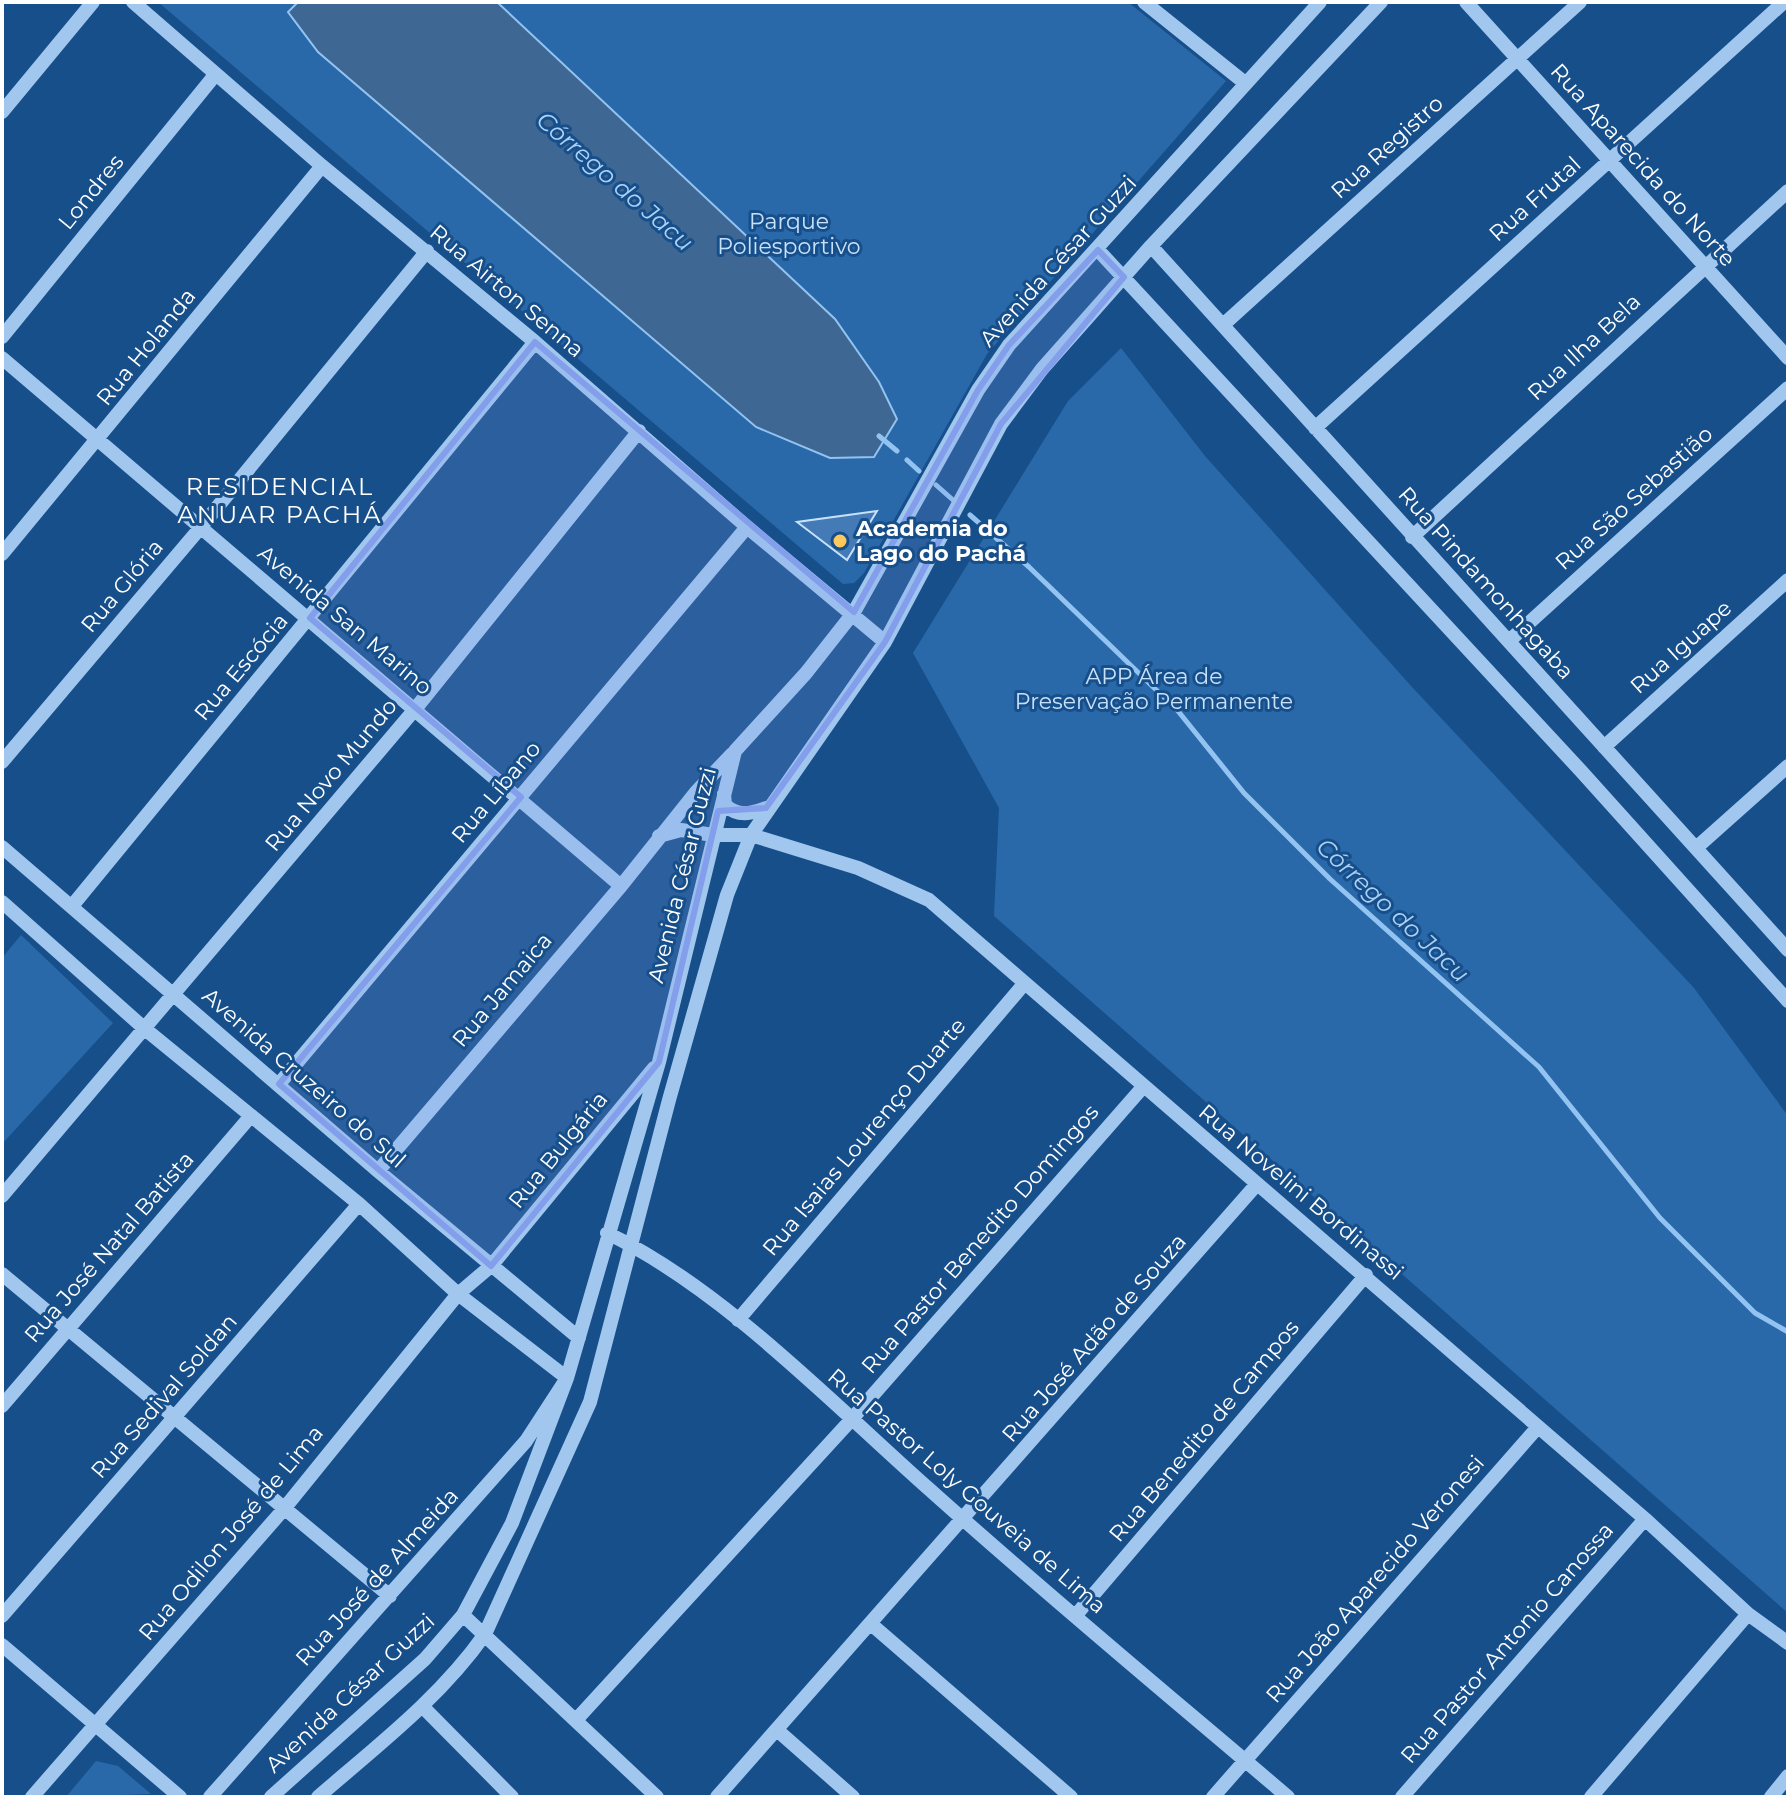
<svg xmlns="http://www.w3.org/2000/svg" width="1790" height="1799" font-family="Montserrat,sans-serif">
<rect width="100%" height="100%" fill="#174f8b"/>
<path fill="#2969aa" d="M158,2h970l98,79 -239,273 -123,219 -10,10 -11,1z
M1121,348l84,108 207,231 282,301 94,128v497l-794,-697 5,-108 -86,-155 155,-252z
M21,935l92,88 -111,121v-186z
M96,1761l22,5 33,28 -85,3z"/>
<path fill="#3e6793" stroke="#93c3f1" stroke-width="2" d="M298,2h199l338,317 44,63 18,37 -23,38 -44,1 -74,-31 -438,-375 -30,-40z"/>
<g fill="none" stroke-linecap="round" stroke-linejoin="round">
<path stroke="#93c3f1" stroke-width="5" d="M879,436l18,15
M907,460l12,11
M936,485l17,15
M970,515l59,52 149,144 66,82 86,86 209,188 121,151 95,95 33,19"/>
</g>
<path fill="#447bb6" stroke="#c7e1fb" stroke-width="2" d="M877,511l-30,49 -50,-38z"/>
<g fill="none" stroke-linecap="round" stroke-linejoin="round">
<path stroke="#a1c7ef" stroke-width="14" d="M133,2l189,164 213,176 212,185 138,115
M1144,2l101,81
M1466,2l322,356
M2,112l91,-110
M1151,246l637,704
M1098,250l483,521 207,230
M1223,325l357,-323
M2,337l213,-262
M2,358l619,528
M1315,428l469,-426
M1412,537l376,-346
M2,554l320,-388
M1509,641l279,-253
M1604,747l184,-167
M2,762l199,-235 226,-276
M724,794l1,11c13,12 25,9 41,3
M659,836l22,-6 32,5h38l107,33 71,32 716,619 103,95 40,29
M2,847l376,324 201,167
M1696,848l92,-82
M2,902l143,127 214,175 99,90 109,84 -41,63 -316,356
M72,906l463,-564
M279,1084l468,-557
M378,1171l243,-285 75,-94 36,-38
M2,1196l414,-488 223,-277
M607,1233c115,55 226,171 322,256 117,105 239,206 359,308
M2,1274l388,322
M738,1320l286,-336
M2,1406l248,-289
M463,1615l194,182
M1076,1615l290,-340
M2,1616l357,-412
M871,1624l200,173
M2,1645l178,152
M422,1706l90,91
M576,1720l275,-300 292,-333
M777,1730l76,67
M32,1797l251,-287 175,-216 33,-28 163,-198
M271,1797l154,-138 38,-44 49,-92 55,-145 92,-316 76,-311 71,-78 48,-61 124,-222 31,-45 311,-343
M318,1797c59,-51 122,-99 167,-163l105,-232 79,-302 58,-205 24,-60 134,-193 116,-218 41,-55 109,-123 230,-244
M717,1797l540,-613
M1213,1797l325,-370
M1402,1797l243,-278
M1591,1797l157,-183
M1771,1797l17,-21"/>
</g>
<path fill="#839eea" fill-opacity="0.2" stroke="#839eea" stroke-width="6" stroke-linejoin="round" d="M1098,250l26,27 -123,147 -116,218 -119,166 -48,3 -59,251 -168,204 -212,-182 242,-287 -211,-179 225,-276 319,270 124,-222 31,-45z"/>
<circle fill="#ffc95e" stroke="#174f8b" stroke-width="3" cx="840" cy="541" r="8"/>
<g text-anchor="middle" dominant-baseline="central" stroke-width="6" stroke-linejoin="round" paint-order="stroke">
<g font-size="22" fill="#fff" stroke="#174f8b">
<text transform="translate(1387 147) rotate(-42)">Rua Registro</text>
<text transform="translate(1643 165) rotate(48)">Rua Aparecida do Norte</text>
<text transform="translate(91 192) rotate(-51)">Londres</text>
<text transform="translate(1535 199) rotate(-42)">Rua Frutal</text>
<text transform="translate(1058 261) rotate(-48)">Avenida César Guzzi</text>
<text transform="translate(507 291) rotate(40)">Rua Airton Senna</text>
<text transform="translate(146 347) rotate(-51)">Rua Holanda</text>
<text transform="translate(1584 347) rotate(-43)">Rua Ilha Bela</text>
<text transform="translate(1634 498) rotate(-42)">Rua São Sebastião</text>
<text transform="translate(1486 583) rotate(48)">Rua Pindamonhagaba</text>
<text transform="translate(122 586) rotate(-50)">Rua Glória</text>
<text transform="translate(345 620) rotate(40)">Avenida San Marino</text>
<text transform="translate(1681 647) rotate(-42)">Rua Iguape</text>
<text transform="translate(241 667) rotate(-50)">Rua Escócia</text>
<text transform="translate(331 775) rotate(-50)">Rua Novo Mundo</text>
<text transform="translate(496 792) rotate(-50)">Rua Líbano</text>
<text transform="translate(682 875) rotate(-76)">Avenida César Guzzi</text>
<text transform="translate(502 990) rotate(-50)">Rua Jamaica</text>
<text transform="translate(304 1078) rotate(41)">Avenida Cruzeiro do Sul</text>
<text transform="translate(864 1137) rotate(-50)">Rua Isaias Lourenço Duarte</text>
<text transform="translate(558 1150) rotate(-51)">Rua Bulgária</text>
<text transform="translate(1301 1192) rotate(40)">Rua Novelini Bordinassi</text>
<text transform="translate(980 1239) rotate(-49)">Rua Pastor Benedito Domingos</text>
<text transform="translate(109 1247) rotate(-49)">Rua José Natal Batista</text>
<text transform="translate(1094 1338) rotate(-49)">Rua José Adão de Souza</text>
<text transform="translate(164 1396) rotate(-49)">Rua Sedival Soldan</text>
<text transform="translate(1204 1431) rotate(-50)">Rua Benedito de Campos</text>
<text transform="translate(967 1491) rotate(41)">Rua Pastor Loly Gouveia de Lima</text>
<text transform="translate(231 1533) rotate(-50)">Rua Odilon José de Lima</text>
<text transform="translate(377 1577) rotate(-48)">Rua José de Almeida</text>
<text transform="translate(1375 1579) rotate(-49)">Rua João Aparecido Veronesi</text>
<text transform="translate(1507 1643) rotate(-49)">Rua Pastor Antonio Canossa</text>
<text transform="translate(350 1693) rotate(-43)">Avenida César Guzzi</text>
</g>
<g font-size="22" fill="#c7e1fb" stroke="#174f8b">
<text x="789" y="221">Parque<tspan x="789" dy="25">Poliesportivo</tspan></text>
<text x="1154" y="676">APP Área de<tspan x="1154" dy="25">Preservação Permanente</tspan></text>
</g>
<g font-size="22" font-weight="bold" fill="#fff" stroke="#174f8b" text-anchor="start">
<text x="856" y="528">Academia do<tspan x="856" dy="25">Lago do Pachá</tspan></text>
</g>
<g font-size="24" font-style="italic" fill="#acd1f6" stroke="#174f8b">
<text transform="translate(615 181) rotate(41)">Córrego do Jacu</text>
<text transform="translate(1393 910) rotate(43)">Córrego do Jacu</text>
</g>
<g font-size="24" letter-spacing="2" fill="#fff" stroke="#174f8b">
<text x="280" y="486">RESIDENCIAL<tspan x="280" dy="28">ANUAR PACHÁ</tspan></text>
</g>
</g>
<rect width="1790" height="1799" fill="none" stroke="#ffffff" stroke-width="8"/>
</svg>
